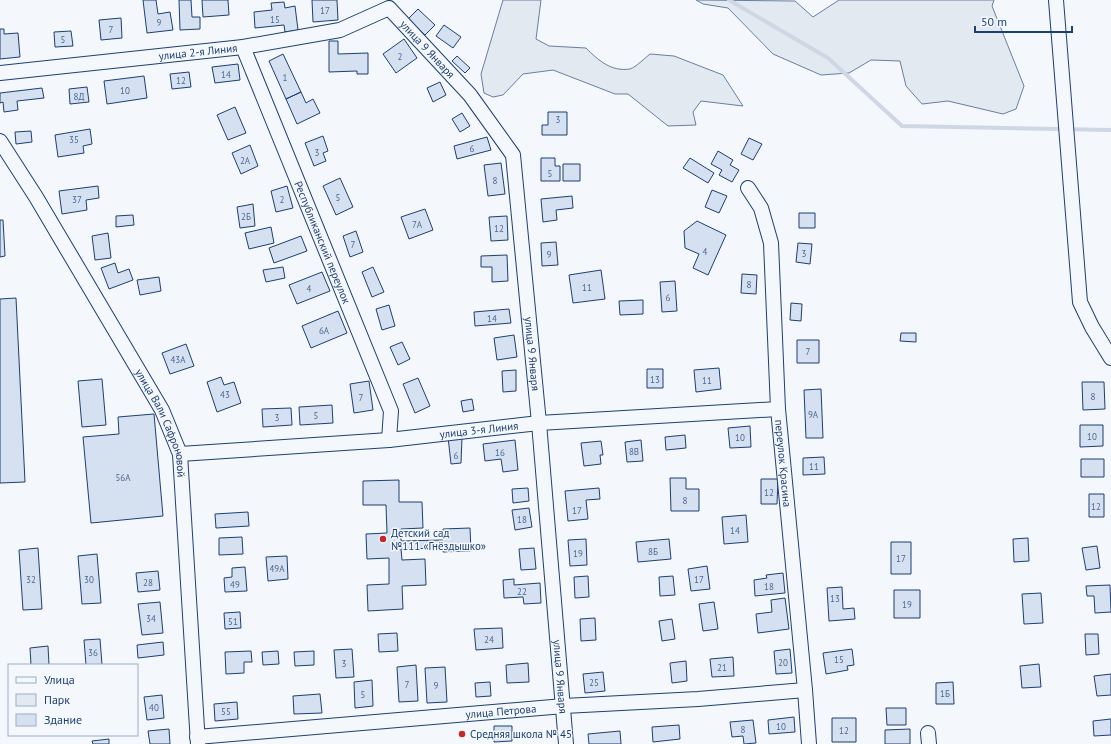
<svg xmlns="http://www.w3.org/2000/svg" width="1111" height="744" font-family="'PT Sans',sans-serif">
<rect width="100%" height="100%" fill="#f4f7fb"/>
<path fill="#e3e9f0" stroke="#687fa3" d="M503,0h38l-5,39 13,7 37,2c12,12 25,24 44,21 6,-2 15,-11 20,-15l24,2 49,19 20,31 -42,-5 -8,11 3,13 -28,1 -40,-32h-13l-62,-24 -30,4 -20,21 -10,2 -9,-4 -3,-19z
M696,0l99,1 18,16 26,-17h155l-2,6 32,80 -8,23 -13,5 -55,-13 -26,3 -16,-18 -6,-25 -29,-1 -22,13 -28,2 -48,-21 -45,-46 -25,-4z"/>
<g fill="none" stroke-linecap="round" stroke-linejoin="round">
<path stroke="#cfd7e4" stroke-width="4" d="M729,0l99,58 74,68 209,4"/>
</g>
<path fill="#d5e0f0" stroke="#1d3f73" d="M143,0h13l2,14 12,-2 3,18 -26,3z
M179,0h12l1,17h8v12l-20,1z
M202,0h26l1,15 -26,2z
M312,0h25l1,20 -25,2z
M284,2l1,6 10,-2 3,24 -13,2 -1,-7 -29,3 -1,-16 18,-2 -1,-7z
M418,9l17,16 -10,10 -17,-16z
M121,18l1,20 -21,2 -2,-20z
M444,25l17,12 -8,11 -17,-12z
M0,29h4v5l14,-1 2,24 -20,2z
M71,31l2,15 -18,1 -1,-15z
M404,39l13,19 -21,15 -13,-19z
M329,41h9v13l30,-1v21h-11v-3l-28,1z
M283,54l18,38 -15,7 -17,-38z
M457,56l13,12 -5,5 -13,-12z
M238,64l2,16 -25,3 -3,-16z
M189,72l2,15 -19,2 -2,-15z
M144,76l3,22 -40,6 -3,-23z
M440,82l6,13 -13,7 -6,-14z
M87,87l2,15 -19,2 -1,-15z
M42,88l2,10 -27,3 1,9 -14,2 -1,-10 -3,1v-10z
M301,92l5,11 7,-4 7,14 -23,11 -11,-25z
M235,107l11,26 -18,7 -11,-25z
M548,112h19v23h-25v-10h6z
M462,113l8,13 -10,6 -8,-13z
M90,129l2,15 -9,2 1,7 -26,4 -3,-22z
M31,131l1,11 -16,2 -1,-12z
M323,136l5,15 -5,2 3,8 -12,5 -9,-23z
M487,137l4,13 -34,9 -3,-13z
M749,138l13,6 -9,16 -12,-6z
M250,145l8,21 -17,8 -9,-21z
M718,151l15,9 -3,5 9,5 -7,12 -13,-7 3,-5 -11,-6z
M541,158h14v8h5v15h-19z
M690,158l24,15 -6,10 -25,-15z
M501,163l4,31 -17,2 -4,-31z
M563,164h17v17h-17z
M340,178l13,29 -17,8 -13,-29z
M98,186l1,12 -13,2 1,10 -25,4 -3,-23z
M287,186l6,22 -17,4 -5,-21z
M712,190l15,6 -8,17 -14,-6z
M572,196l1,12 -17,2 1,10 -14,2 -2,-23z
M253,204l2,22 -15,2 -3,-21z
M425,209l8,21 -24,9 -8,-22z
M799,213h16v15h-16z
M133,215l1,10 -18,2v-11z
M507,216l1,24 -17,1 -2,-24z
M0,220h3l2,36 -5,1z
M697,221l29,14 -18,40 -15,-7 6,-14 -14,-6 -1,-17z
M271,227l3,16 -25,6 -4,-16z
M356,231l7,21 -13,5 -7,-21z
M108,233l3,25 -16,2 -3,-24z
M301,236l6,15 -33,12 -5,-15z
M556,242l2,23 -16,1 -1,-23z
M798,243l14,1 -2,20 -14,-2z
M507,255l1,26 -16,1v-15h-11v-11z
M115,263l3,10 11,-4 4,11 -24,9 -8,-21z
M283,267l2,11 -19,4 -3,-12z
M373,267l11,25 -12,5 -10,-25z
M601,270l4,29 -32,4 -4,-28z
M322,272l8,19 -33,13 -8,-19z
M742,274l15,1 -1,19 -15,-1z
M159,277l2,14 -21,4 -3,-15z
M675,281l2,30 -15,1 -2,-30z
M16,298l9,184 -25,1v-184z
M643,300v14l-23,1 -1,-14z
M791,303l11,1 -1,17 -11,-1z
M389,305l6,21 -13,4 -6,-21z
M509,309l2,14 -36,3 -1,-14z
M338,311l9,22 -36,15 -9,-22z
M901,333h15v9l-16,-1z
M514,335l3,22 -20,3 -3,-22z
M797,340h22v23h-22z
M402,342l8,17 -12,6 -8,-18z
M186,344l8,22 -24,8 -8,-21z
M719,368l2,21 -25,3 -2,-22z
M647,369h16v19h-16z
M516,370v21l-13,1 -1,-21z
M221,377l3,8 10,-3 7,21 -24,9 -10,-30z
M418,378l12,28 -15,7 -12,-29z
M102,379l4,46 -24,2 -4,-46z
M369,381l4,29 -19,3 -4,-29z
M1082,382h22l1,27 -22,1z
M821,389l2,49h-17l-2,-48z
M472,399l2,11 -11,2 -2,-11z
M332,405l1,18 -33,2 -1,-18z
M291,408l1,17 -29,2 -1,-18z
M154,414l9,102 -72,7 -8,-86 36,-3 -1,-17z
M1080,425h23v21l-23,1z
M750,426l1,21 -21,1 -2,-20z
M685,435l1,13 -20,2 -1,-13z
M448,437h14l-1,26 -10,1z
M515,440l3,30 -15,2 -2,-13 -16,2 -2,-17z
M641,440l2,21 -16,1 -2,-20z
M601,441l2,14h-3l1,9 -17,2 -3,-23z
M824,457l1,17 -22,1v-17z
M1081,459h23v18h-23z
M670,478h16v11h13v22h-28z
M761,479h17l-1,25h-16z
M399,480v22h23l1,26 -22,1v12l42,-1v-11l27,-1 1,23 -28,1v-4l-42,1 1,11 23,-1 1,26 -24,1 1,23 -35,2 -1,-26 22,-1v-26l-22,1 -1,-25 21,-1 -1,-28h-23v-24z
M528,488l1,13 -16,2 -1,-14z
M599,488l1,11 -14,1 2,19 -20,2 -3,-30z
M1089,494h15v23h-15z
M529,508l3,19 -17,3 -3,-20z
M248,512l1,14 -33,2 -1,-14z
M746,515l2,27 -24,2 -2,-27z
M242,537l1,17 -24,1v-17z
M1028,538l1,23 -15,1 -1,-23z
M586,539l1,26 -17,1 -2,-26z
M669,539l2,20 -33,3 -2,-20z
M891,542h20v32h-20z
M1097,546l3,22 -14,2 -4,-22z
M38,548l4,61 -19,1 -4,-60z
M534,548l2,21 -15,1 -2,-21z
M97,554l4,49 -19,1 -4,-48z
M287,556l1,23 -20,2 -2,-24z
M707,566l3,23 -19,2 -3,-22z
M245,567l2,24 -22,1 -1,-14 8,-1v-9z
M158,571l2,19 -22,2 -2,-19z
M783,573l2,20 -30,3 -1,-16 13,-2 -1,-3z
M588,576l1,21 -14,1 -1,-21z
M673,576l2,19 -15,1 -1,-19z
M514,579v6l26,-2 1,20 -17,1 -1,-7 -19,1 -1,-18z
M1110,585l1,27 -16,1 -1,-17h-7l-1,-10z
M842,587l1,22 11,-1 1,11 -26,2 -2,-33z
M894,590h26v28h-26z
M1041,593l2,30 -19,1 -2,-30z
M785,598l4,31 -31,4 -2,-19 16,-2 -1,-12z
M160,602l3,31 -21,2 -4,-31z
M714,602l4,27 -15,2 -4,-27z
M240,612l1,16 -16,1 -1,-16z
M595,618l1,22 -15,1 -1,-22z
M672,619l3,20 -13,2 -3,-20z
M502,628l1,20 -27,2 -2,-21z
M397,633l1,18 -19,1 -1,-18z
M1085,634h13l1,20 -13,1z
M100,639l2,26h-16l-2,-25z
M163,642l1,13 -26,3 -1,-13z
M48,646l1,19h-18l-1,-17z
M352,649l2,28 -18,1 -2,-28z
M790,649l2,24 -16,1 -2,-23z
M852,649l2,16 -7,1 1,4 -22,4 -3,-21z
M251,651l1,11h-8v11l-18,1 -1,-22z
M278,651l1,13 -16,1 -1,-13z
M314,651v14l-19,1 -1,-14z
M733,657l1,19 -22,1 -2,-18z
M686,661l1,20 -15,2 -2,-20z
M528,663l1,19 -22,1 -1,-18z
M1039,664l2,23 -19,1 -2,-22z
M416,665l2,36 -19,1 -2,-35z
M445,667l2,35 -20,1 -2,-35z
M603,672l2,19 -20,2 -2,-19z
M1111,674v21l-14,1 -3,-20z
M372,680l1,26 -18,2 -1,-26z
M490,682l1,14 -15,1 -1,-14z
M953,682l1,22h-18v-21z
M320,694l2,19 -28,1 -1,-18z
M162,695l2,23 -17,2 -3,-23z
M237,702l1,17 -23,2 -1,-17z
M886,708h20v17h-19z
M794,717l1,15 -26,2 -1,-14z
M832,718h24v24h-24z
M1111,719v16l-17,1 -1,-15z
M753,720l3,23 -12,1 -1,-8 -11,1 -2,-15z
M679,725l1,14 -27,3 -1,-15z
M494,726h18v15l-18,1z
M169,729l1,15h-20l-2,-13z
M910,729v15h-25v-14z
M620,731l1,13h-32l-1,-10z
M109,739v5h-16l-1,-3z"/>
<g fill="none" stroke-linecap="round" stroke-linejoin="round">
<g stroke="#1d3f73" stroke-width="16">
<g id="minor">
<path d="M1056,0l24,302 12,25 19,31"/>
<path id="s1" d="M243,47l148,364 -2,29"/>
<path id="s2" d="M0,73l243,-26 97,-17 49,-22 81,87 43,60 26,268 27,321"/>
<path id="s3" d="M0,141l36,56 126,213 18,44 18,290"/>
<path id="s4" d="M748,188l13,20 10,35 7,166 27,281 4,54"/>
<path id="s5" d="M180,454l209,-14 150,-17 239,-14"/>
<path d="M928,733l1,11"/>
<path id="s6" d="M197,737l367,-31 134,-7 107,-9"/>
</g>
</g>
<use href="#minor" stroke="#f4f7fb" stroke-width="14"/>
</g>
<g fill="#c62828" stroke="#f4f7fb" stroke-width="1.5">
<circle cx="383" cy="539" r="4"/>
<circle cx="462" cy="734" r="4"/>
</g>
<g text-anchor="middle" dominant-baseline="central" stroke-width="3" stroke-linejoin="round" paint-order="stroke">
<g font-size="9" fill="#4b6792">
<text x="325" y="10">17</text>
<text x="275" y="19">15</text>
<text x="159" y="22">9</text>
<text x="111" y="29">7</text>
<text x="63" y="39">5</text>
<text x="400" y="56">2</text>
<text x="226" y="74">14</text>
<text x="285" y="77">1</text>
<text x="181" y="80">12</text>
<text x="125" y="90">10</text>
<text x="79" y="96">8Д</text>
<text x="558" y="119">3</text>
<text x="74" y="139">35</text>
<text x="472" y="148">6</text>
<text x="317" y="152">3</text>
<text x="245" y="160">2А</text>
<text x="550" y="173">5</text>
<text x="495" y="180">8</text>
<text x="338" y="197">5</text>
<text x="77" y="199">37</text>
<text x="282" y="199">2</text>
<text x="246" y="216">2Б</text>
<text x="417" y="224">7А</text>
<text x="499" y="228">12</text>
<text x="353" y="244">7</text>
<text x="705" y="251">4</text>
<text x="804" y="253">3</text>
<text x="549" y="254">9</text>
<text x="749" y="284">8</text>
<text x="587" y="287">11</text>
<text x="309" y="288">4</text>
<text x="668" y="297">6</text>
<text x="492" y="318">14</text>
<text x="324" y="330">6А</text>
<text x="808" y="351">7</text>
<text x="178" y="359">43А</text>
<text x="655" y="379">13</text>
<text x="707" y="380">11</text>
<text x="225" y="394">43</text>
<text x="1093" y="396">8</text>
<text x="361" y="397">7</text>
<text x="813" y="414">9А</text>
<text x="316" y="415">5</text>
<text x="277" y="417">3</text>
<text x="1092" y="436">10</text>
<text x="740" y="437">10</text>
<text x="634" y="451">8В</text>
<text x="500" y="452">16</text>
<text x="456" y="455">6</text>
<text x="814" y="466">11</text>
<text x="123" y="477">56А</text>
<text x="769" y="492">12</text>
<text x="685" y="500">8</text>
<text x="1096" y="506">12</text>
<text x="577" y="510">17</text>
<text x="522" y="519">18</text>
<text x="735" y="530">14</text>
<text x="653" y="551">8Б</text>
<text x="578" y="553">19</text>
<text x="901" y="558">17</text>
<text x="277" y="568">49А</text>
<text x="31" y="579">32</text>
<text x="89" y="579">30</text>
<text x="699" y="579">17</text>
<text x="148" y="582">28</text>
<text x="235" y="584">49</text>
<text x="769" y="586">18</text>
<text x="522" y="591">22</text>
<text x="835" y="598">13</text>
<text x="907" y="604">19</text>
<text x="151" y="618">34</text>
<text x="233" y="621">51</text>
<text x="489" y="639">24</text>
<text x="93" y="652">36</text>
<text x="839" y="659">15</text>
<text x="783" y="662">20</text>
<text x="344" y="663">3</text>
<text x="722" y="667">21</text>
<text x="594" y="682">25</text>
<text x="407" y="684">7</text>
<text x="436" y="685">9</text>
<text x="945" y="693">1Б</text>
<text x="363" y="694">5</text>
<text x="154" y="707">40</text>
<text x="226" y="711">55</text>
<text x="781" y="726">10</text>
<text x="743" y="729">8</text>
<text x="844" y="730">12</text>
</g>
<g font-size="11" fill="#1d3f73" stroke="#f4f7fb">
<text stroke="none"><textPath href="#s2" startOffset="453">улица 9 Января</textPath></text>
<text stroke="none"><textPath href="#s2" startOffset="199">улица 2-я Линия</textPath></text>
<text stroke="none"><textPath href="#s1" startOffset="211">Республиканский переулок</textPath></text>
<text stroke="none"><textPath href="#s2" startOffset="789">улица 9 Января</textPath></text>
<text stroke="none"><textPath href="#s3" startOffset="326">улица Вали Сафроновой</textPath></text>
<text stroke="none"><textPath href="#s5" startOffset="300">улица 3-я Линия</textPath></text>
<text stroke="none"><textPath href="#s4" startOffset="281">переулок Красина</textPath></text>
<text stroke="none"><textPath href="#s2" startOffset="1113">улица 9 Января</textPath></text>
<text stroke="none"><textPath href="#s6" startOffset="305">улица Петрова</textPath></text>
</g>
<g font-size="11" fill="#1d3f73" stroke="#f4f7fb" text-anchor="start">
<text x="391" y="533">Детский сад<tspan x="391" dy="13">№111 «Гнёздышко»</tspan></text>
<text x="470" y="734">Средняя школа № 45</text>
</g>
</g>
<rect x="8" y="664" width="130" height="72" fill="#f4f7fb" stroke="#9eadc5"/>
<rect x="16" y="677" width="20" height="6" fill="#f4f7fb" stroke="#9eadc5"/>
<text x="44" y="684" font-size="12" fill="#1d3f73">Улица</text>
<rect x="16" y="694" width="20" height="12" fill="#e3e9f0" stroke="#9eadc5"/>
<text x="44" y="704" font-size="12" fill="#1d3f73">Парк</text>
<rect x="16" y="714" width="20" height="12" fill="#d5e0f0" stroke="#9eadc5"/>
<text x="44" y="724" font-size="12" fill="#1d3f73">Здание</text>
<path d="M975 26v6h97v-6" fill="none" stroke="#1d3f73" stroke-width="2"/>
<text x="981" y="26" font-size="12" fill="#1d3f73" stroke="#f4f7fb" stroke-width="3" paint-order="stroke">50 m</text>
</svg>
